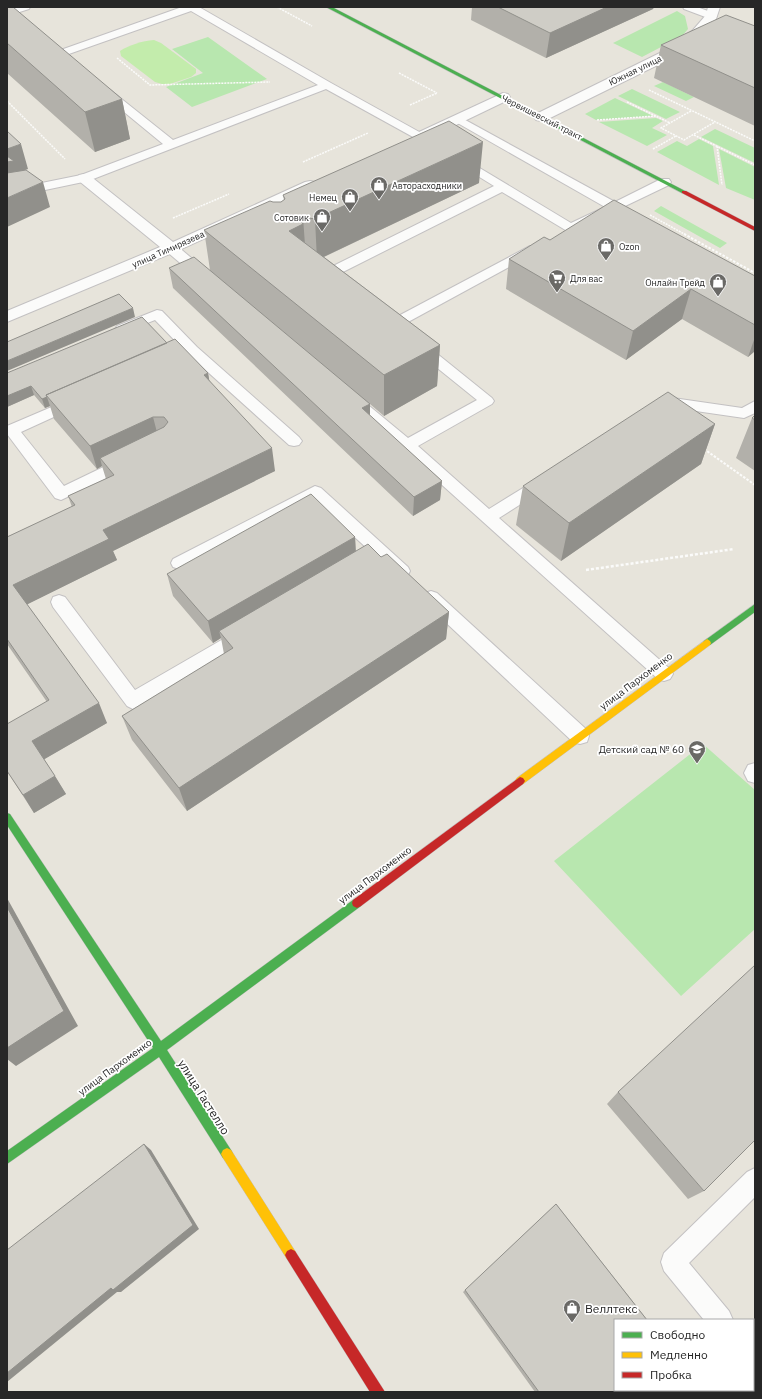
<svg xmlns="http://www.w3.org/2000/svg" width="762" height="1399" font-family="'IBM Plex Sans',sans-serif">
<rect width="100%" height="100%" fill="#e7e4db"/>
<path fill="#b8e7af" d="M677,11l8,5 3,13 -6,7 -40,21 -29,-14z
M208,37l59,42 -75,28 -26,-20 37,-14 -31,-24z
M663,82l31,15 -8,4 -32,-15z
M632,89l48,23 -14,7 -48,-23z
M615,98l38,18 -57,4 -11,-6z
M656,118l7,3 -11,7 15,7 -20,11 -48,-24z
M715,129l40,19v15l-54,-26z
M699,139l14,7 6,39 -62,-33 20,-11 10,5z
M719,149l36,18v33l-29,-12z
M661,206l66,37 -7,5 -66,-37z
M703,744l52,46v139l-74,67 -127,-135z"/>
<path fill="#c3ecac" d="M154,40l7,3 35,26v4l-5,4 -21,7h-8l-7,-2 -34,-26 -1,-5c9,-6 22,-10 34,-11z"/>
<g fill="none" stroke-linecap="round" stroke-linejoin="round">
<g stroke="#c3c1c2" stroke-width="2">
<path id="lane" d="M15,7h15l-1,2 -22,7v-6z
M182,7h17l132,76 110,61 2,2 -2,2h-8l-107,-59 -238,92 -81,17v-8l74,-15 82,-31 -62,-51 -1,-2 1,-2h8l64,51 145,-55 -127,-74 -125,44 11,10 -1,2h-8l-14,-13 1,-2z
M683,7h14l19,7 1,2 -5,3 -4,-1 -24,-9z
M458,116l157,86 46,-23h8l2,3 -2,3 -98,47 -4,-1 -65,-39 -171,86h-10l-2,-3 2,-3 173,-86 -39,-24 -2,-2 2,-2h8l108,65 34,-16 -151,-86 -2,-2 2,-2z
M171,244l5,1 33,28 2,3 -2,3h-10l-33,-28 -1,-3 1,-3z
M530,246l5,1 1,3 -1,3 -138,75 -5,1 -5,-1 -2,-3 2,-3z
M157,310l5,1 35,36 102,90 3,4 -3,4 -5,1 -5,-1 -99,-89c-9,4 -19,12 -29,9l-2,-3 2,-3 22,-10 -28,-29 -33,13 -5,-1 -2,-3 2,-3z
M420,342l5,2 67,54 2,3 -2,3 -74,42 71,63 47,-29 5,-2 5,2 3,4 -3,4 -47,30 171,151 3,5 -3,5 -6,2 -6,-2 -256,-230 -56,-48 -2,-3 2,-3 5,-2 5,2 52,43 69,-38 -62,-50 -2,-3 2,-3z
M75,397l5,2 2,3 -2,3 -59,27 43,54 56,-27 5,-1 5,1 3,4 -3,4 -69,33 -6,-2 -48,-64v-8z
M673,398l69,10 13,-7v12l-11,5 -69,-10 -11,6 -5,-1 -2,-4 2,-4z
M315,486l6,2 87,79 2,4 -2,4c-12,4 -18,-6 -26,-13 -10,5 -19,14 -30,10l-2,-4 2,-4 19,-12 -57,-52 -129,67 -6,2 -6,-2 -2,-4 2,-4z
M431,591l6,2 150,137 2,6 -2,6 -7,2 -7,-2 -148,-139 -2,-5 2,-5z
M59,595l6,2 70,93 102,-59 6,-2 6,2 3,5 -3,5 -110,65 -6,3 -6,-3 -74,-99 -2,-5 2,-5z
M755,763v20l-7,-2 -4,-8 4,-8z
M755,1168v29l-66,66 40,48 4,9h-29l-40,-49 -3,-9 3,-9 83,-81z
M753,1348l2,1v28l-2,-1z"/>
</g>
<g stroke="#c3c1c2" stroke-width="2">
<path id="street" d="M708,7h12l-4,12 -15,17 -19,17 -136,67 -5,1 -5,-1 -2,-3 2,-3 136,-67 21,-17 13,-15z
M503,93l5,1 2,3 -2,3 -79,38 -5,1 -5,-1 -2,-3 2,-3z
M84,174l5,1 84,67 132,-60 5,-1 5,1 2,3 -2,3 -138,63 -170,71v-11l153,-64 -81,-66 -2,-3 2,-3z"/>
</g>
<g stroke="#c3c1c2" stroke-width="1">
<path id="fast" d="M326,7h6l355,185 -5,1z
M755,604v8l-45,33h-6l-1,-2 1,-2z
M7,813l3,1 151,227 192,-141 4,-2 4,2 1,3 -1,3 -194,144 64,100 2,4 -2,4 -4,2 -4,-2 -64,-101 -152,107v-13l146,-103 -146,-223z"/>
</g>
<g stroke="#c3c1c2" stroke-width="1">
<path id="slow" d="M707,639l3,2 1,2 -1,2 -187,139 -3,1 -3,-1 -2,-3 2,-3z
M227,1148l4,2 64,101 2,4 -2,4 -4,2 -4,-2 -64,-101 -2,-4 2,-4z"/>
</g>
<g stroke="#c3c1c2" stroke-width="1">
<path id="jam" d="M682,191h4l69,36v4l-73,-38z
M520,777l3,1 2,3 -2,3 -162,122 -4,2 -4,-2 -1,-3 1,-3z
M291,1249l4,2 90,141h-15l-83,-133 -2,-4 2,-4z"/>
</g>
<path stroke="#fbfbfa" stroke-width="1.5" stroke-dasharray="2 1" stroke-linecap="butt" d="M277,7l35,19
M117,58l33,27 120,-3
M399,73l38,20
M649,90l106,51
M7,101l58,58
M627,102l43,21
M410,105l27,-12
M691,111l-30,17 23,12 31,-18
M597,120l59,-4
M694,135l61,30
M717,146l5,39
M653,149l23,-13
M303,162l65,-29
M650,215l36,20
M173,218l56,-24"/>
<path stroke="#fbfbfa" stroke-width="2" stroke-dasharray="2.5 1.5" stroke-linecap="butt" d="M684,234l71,39
M704,449l51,36"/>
<path stroke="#fbfbfa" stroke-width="2.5" stroke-dasharray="3 2" stroke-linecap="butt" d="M586,570l148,-21"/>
<use href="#lane" fill="#fbfbfa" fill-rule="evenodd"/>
<use href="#street" fill="#fbfbfa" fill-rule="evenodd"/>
<use href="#fast" fill="#4caf50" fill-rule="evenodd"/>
<use href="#slow" fill="#ffc107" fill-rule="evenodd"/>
<use href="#jam" fill="#c62828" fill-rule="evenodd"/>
</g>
<path fill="#b2b0aa" d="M7,7l115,92 8,40 -35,13 -88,-79z
M472,7h182l-1,2 -107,49 -75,-38z
M755,26v100l-101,-48 7,-33z
M479,183l-155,74 116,88 -3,41 -53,30 -14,-12v12l72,65 -2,19 -27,16 -240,-228 -4,-20 41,2 -6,-40 69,-28h8l3,-2 -1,-5z
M550,240l205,36v75l-7,6 -66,-38 -56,41 -120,-71 3,-30z
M167,343l41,30 1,7 66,91 -162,80 4,9 -90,44 80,119 -63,36 22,35 -32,19 -27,-42 40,-69 -40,-58v-107l65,-30 -4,-11 38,-17 -4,-13 -5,3 -43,-50 -4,-13 -5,2 -11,-13 -27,12v-34z
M755,415v56l-19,-13 16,-40z
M715,424l-14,40 -140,97 -45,-36 7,-39z
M355,537l1,14 25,6 68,55 -3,27 -259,172 -55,-71 -10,-24 102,-62 -3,-16 -8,5 -40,-47 -6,-22z
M618,1092l86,99 -16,8 -81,-95z
M556,1204l148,188h-169l-72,-100z"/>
<path fill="#91908b" d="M607,7h47l-1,2 -107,49 4,-25z
M122,99l8,40 -35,13 -10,-40z
M483,142l-4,41 -162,77 -2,-41z
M21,144l7,25 -11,4 -10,16v-40z
M43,182l7,25 -43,20v-29z
M303,217l3,42 -17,-28 12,-9z
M691,289l-9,30 -56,41 7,-29z
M133,308l2,9 -128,54v-10z
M755,337v14l-7,6z
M440,345l-3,41 -53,30v-41z
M208,373l4,23 -8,-21z
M31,386l3,9 -27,12v-11z
M47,397l3,9 -5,2 -3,-9z
M370,404v20l-8,-16z
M153,417l6,23 -59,18 2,8 -5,3 -7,-23z
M715,424l-14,40 -140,97 8,-38z
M272,448l3,23 -162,80 4,9 -93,46 -11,-21 90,-55z
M442,481l-2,19 -27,16 1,-19z
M355,537l1,22 -137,72 2,7 -8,5 -5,-22z
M449,612l-3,27 -259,172 -8,-23z
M99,703l8,20 -64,37 -11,-19z
M55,776l11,18 -32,19 -11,-18z
M7,898l71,128 -62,40 -9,-7z
M144,1144l7,6 48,79 -78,63h-4l-110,90v-9z"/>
<path fill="#cfcdc6" stroke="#91908b" d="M7,7h6l109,92 -37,13 -78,-69z
M498,7h109l-57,26z
M726,15l29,11v62l-94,-43z
M449,121l34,21 -168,77 -12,-2 -2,5 2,2 -14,7 151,114 -56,30 -180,-145 66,-29 3,1h8l4,-3 -2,-4z
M7,131l14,13 -14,5z
M7,156l7,5 -7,1z
M26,170l17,12 -36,16v-25z
M614,200l141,76v49l-64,-36 -58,42 -124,-72 35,-22 6,3z
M194,257l176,147 -8,4 80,73 -28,16 -245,-229z
M119,294l14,14 -126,53v-19z
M142,317l25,26 -121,52 1,2 -5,2 -11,-13 -24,10v-23z
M175,339l33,34 -4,2 68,73 -169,82 6,9 -96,46 86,118 -67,38 23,35 -32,19 -16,-24v-47l42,-24 -42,-61v-102l68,-32 -7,-9 46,-21 -14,-17 64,-31 4,-5 -4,-5h-11l-63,29 -44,-51z
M668,392l47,32 -146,99 -46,-37z
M755,415v5l-3,-2z
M311,494l44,43 -147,84 -41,-47z
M368,544l13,13 6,-3 62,58 -270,176 -57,-72 111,-68 -14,-17z
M7,907l57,104 -57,37z
M755,965v175l-51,51 -86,-99z
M144,1144l49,81 -80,65 -2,-2 -104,85v-123z
M556,1204l91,116h-32v70h88l1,2h-165l-74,-102z"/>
<defs>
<g id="shop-pin" transform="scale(0.9)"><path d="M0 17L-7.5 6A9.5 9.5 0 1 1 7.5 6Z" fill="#6a6966" stroke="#fff"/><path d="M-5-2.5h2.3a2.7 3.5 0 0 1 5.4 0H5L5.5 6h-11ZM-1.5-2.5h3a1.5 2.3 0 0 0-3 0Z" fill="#fff"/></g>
<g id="supermarket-pin" transform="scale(0.9)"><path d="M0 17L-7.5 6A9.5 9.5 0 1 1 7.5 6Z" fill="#6a6966" stroke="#fff"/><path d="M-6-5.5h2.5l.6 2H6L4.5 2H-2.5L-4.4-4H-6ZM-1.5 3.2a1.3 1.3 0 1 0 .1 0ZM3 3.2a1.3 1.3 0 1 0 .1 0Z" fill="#fff"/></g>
<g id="school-pin" transform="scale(0.9)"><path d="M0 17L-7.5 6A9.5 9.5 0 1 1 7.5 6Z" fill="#6a6966" stroke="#fff"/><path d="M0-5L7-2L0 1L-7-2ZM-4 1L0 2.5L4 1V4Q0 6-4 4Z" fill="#fff"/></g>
</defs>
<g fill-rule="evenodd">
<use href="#shop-pin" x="379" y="185"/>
<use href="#shop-pin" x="350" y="197"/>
<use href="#shop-pin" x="322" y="217"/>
<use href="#shop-pin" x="606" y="246"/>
<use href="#supermarket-pin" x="557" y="278"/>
<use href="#shop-pin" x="718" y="282"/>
<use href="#school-pin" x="697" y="749"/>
<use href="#shop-pin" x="572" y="1308"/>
</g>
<g text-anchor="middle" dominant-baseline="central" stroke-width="3.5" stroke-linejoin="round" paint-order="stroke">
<g font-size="9" fill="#272727" stroke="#fff">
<text transform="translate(635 70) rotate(-26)">Южная улица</text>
<text transform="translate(542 117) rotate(27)">Червишевский тракт</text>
<text transform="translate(168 249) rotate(-24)">улица Тимирязева</text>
</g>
<g font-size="9" fill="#272727" stroke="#fff" text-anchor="start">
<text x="392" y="185">Авторасходники</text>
<text x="337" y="197" text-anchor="end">Немец</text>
<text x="309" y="217" text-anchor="end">Сотовик</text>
<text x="619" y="246">Ozon</text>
<text x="570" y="278">Для вас</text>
<text x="705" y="282" text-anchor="end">Онлайн Трейд</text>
</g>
<g font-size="10" fill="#272727" stroke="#fff">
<text transform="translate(636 681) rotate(-37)">улица Пархоменко</text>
<text transform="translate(375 875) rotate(-37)">улица Пархоменко</text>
<text transform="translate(115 1067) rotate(-36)">улица Пархоменко</text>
</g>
<g font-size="10" fill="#272727" stroke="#fff" text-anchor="end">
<text x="684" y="749">Детский сад № 60</text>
</g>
<g font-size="12" fill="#272727" stroke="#fff">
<text transform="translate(204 1097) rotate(58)">улица Гастелло</text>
</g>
<g font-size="12" fill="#272727" stroke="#fff" text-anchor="start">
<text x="585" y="1308">Веллтекс</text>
</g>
</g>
<rect width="762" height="1399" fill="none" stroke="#272727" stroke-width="16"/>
<rect x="614" y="1319" width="140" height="72" fill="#ffffff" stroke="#a9a9a9"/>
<rect x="622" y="1332" width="20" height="6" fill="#4caf50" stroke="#a9a9a9"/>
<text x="650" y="1339" font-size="12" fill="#272727">Свободно</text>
<rect x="622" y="1352" width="20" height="6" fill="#ffc107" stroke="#a9a9a9"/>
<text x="650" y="1359" font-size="12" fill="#272727">Медленно</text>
<rect x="622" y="1372" width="20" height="6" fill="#c62828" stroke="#a9a9a9"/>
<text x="650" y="1379" font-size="12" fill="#272727">Пробка</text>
</svg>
